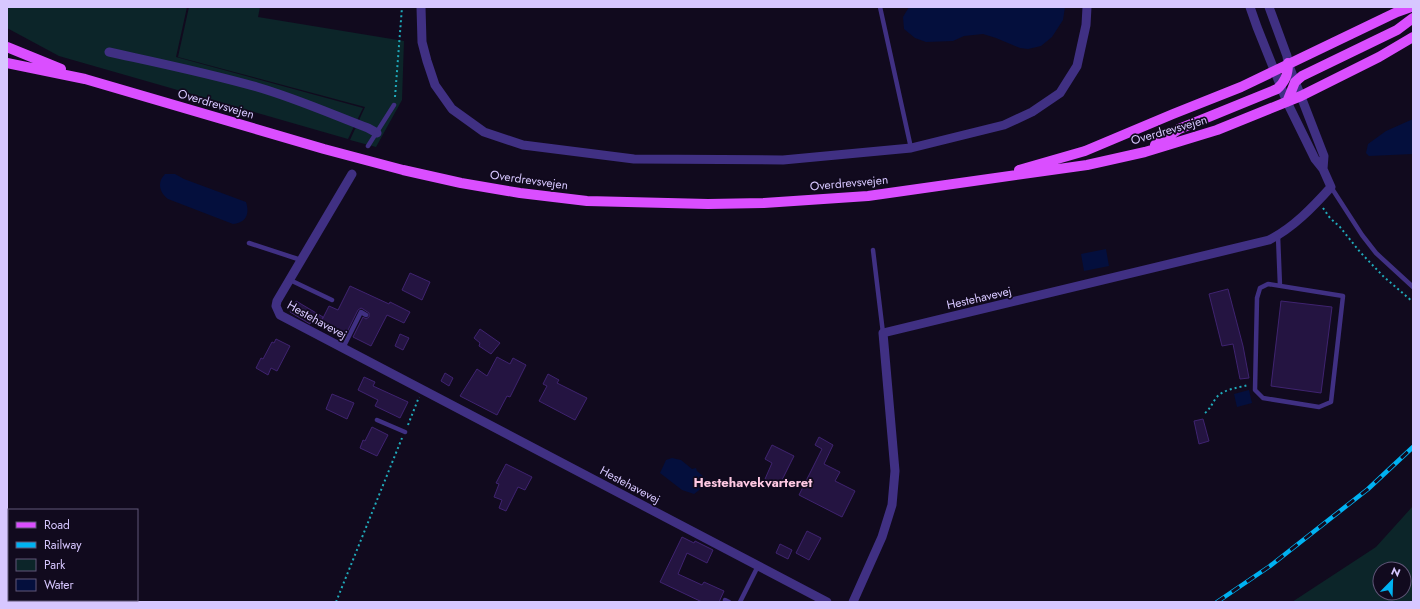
<svg xmlns="http://www.w3.org/2000/svg" width="1420" height="609" font-family="Jost,sans-serif">
<rect width="100%" height="100%" fill="#110a1e"/>
<path fill="#0c2529" fill-rule="evenodd" d="M7,7h180l-11,50 187,51 -15,31 -289,-83 -52,-28z
M189,7h71l-2,10 146,24 -2,59 -26,47 -26,-7 15,-33 -187,-50z
M1413,506v96h-121l84,-55zM1380,569h24v24h-24z"/>
<path fill="#040f3d" d="M909,7h156l-2,13 -11,17 -11,9 -13,3 -8,-1 -24,-10 -13,-4 -19,2 -11,5 -27,1 -11,-4 -11,-9 -1,-12z
M1413,119v35l-44,2 -3,-3 2,-9 18,-13z
M165,174h10l9,5 62,23c4,12 0,21 -13,22l-65,-25c-9,-7 -11,-17 -3,-25z
M1106,249l3,17 -25,5 -3,-17z
M1249,390l3,13 -15,4 -3,-13z
M672,458l9,2 11,9 4,-1 1,3 8,7 -2,9 -9,7 -12,-4 -22,-17 6,-13z"/>
<path fill="#241441" stroke="#3f2370" d="M410,273l20,9 -8,18 -20,-10z
M350,286l39,18 1,-2 20,10 -6,11 -17,-8 -16,31 -18,-9 10,-20 3,2 3,-2v-4l-6,-4 -2,-1 -3,2 -12,24 -25,-12 8,-16 9,4z
M1228,289l15,57 6,32 -9,1 -7,-35 -11,2 -13,-52z
M296,301l27,16 -4,9 -8,-5 -1,3 -20,-12z
M1281,301l51,6 -11,86 -50,-7z
M480,329l20,14 -9,11 -12,-8 1,-3 -6,-5z
M400,334l9,4 -6,12 -8,-4z
M276,339l14,7 -13,25 -6,-3 -3,7 -12,-7 5,-10 2,1 9,-17 2,1z
M497,357l13,7 3,-6 13,7 -16,32 -3,-1 -10,19 -37,-19 17,-27 10,7z
M445,373l8,5 -4,8 -8,-5z
M548,374l11,6 -2,3 30,15 -12,22 -36,-19 8,-15 -4,-2z
M364,377l11,5 -2,4 35,16 -8,16 -25,-12 3,-6 -20,-10z
M332,394l22,9 -7,16 -21,-10z
M1203,419l6,22 -10,3 -5,-23z
M372,427l16,8 -11,21 -17,-8 3,-8 2,1z
M819,437l14,8 -9,19 16,8 -5,9 20,10 -13,26 -43,-22 23,-46 -7,-4z
M772,445l22,11 -15,30 -14,-7 7,-16 -7,-4z
M506,464l26,13 -7,13 -7,-3 -12,24 -7,-3 3,-8 -8,-3 5,-13 -3,-1z
M807,531l14,7 -12,22 -13,-7z
M682,537l12,6 1,-2 18,9 -6,13 -20,-10 -9,21 24,11 2,-3 20,9 -5,11h-17l-42,-20z
M780,544l12,6 -4,9 -12,-6z"/>
<g fill="none" stroke-linecap="round" stroke-linejoin="round">
<path stroke="#20aaba" stroke-width="2" stroke-dasharray="2 3" stroke-linecap="butt" d="M395,97l7,-90
M1323,208l7,10 10,9 20,25 24,25 29,25
M1205,413c5,-4 7,-9 11,-15 7,-9 22,-10 32,-13
M408,425l11,-28
M336,602l66,-164"/>
<path stroke="#403083" stroke-width="4.5" d="M880,7l31,141
M368,146l26,-41
M1331,187l31,48 14,18 37,34
M1278,236l2,50
M249,243l52,17
M873,250l10,83
M290,280l42,20
M1268,284l75,12 -12,106 -12,5 -56,-9 -8,-8 2,-92 3,-10z
M343,348l18,-36 5,3
M377,420l28,12
M725,600l4,2
M740,602l18,-36"/>
<path stroke="#403083" stroke-width="9" d="M421,7l1,35 5,19 8,24 17,24 32,23 39,13 111,14 149,1 128,-12 93,-23 28,-13 28,-19 17,-27 9,-41 1,-18
M1269,7l18,49 1,7 36,93 -1,13
M109,52c50,11 99,21 148,35 38,11 74,27 111,41l9,5
M352,174l-75,127 -1,5 4,9 547,287
M853,602l29,-65 10,-32 3,-34 -12,-138 386,-93c24,-12 44,-33 62,-53l-8,-18 -8,-10 -28,-57 -30,-75 -7,-20"/>
<path stroke="#da4eff" stroke-width="10" d="M7,47l54,22
M7,63l78,16 239,70 79,21 58,13 59,10 67,8 121,3 56,-1 104,-7 219,-31 58,-13 72,-22 84,-34 78,-39 34,-20
M1287,102l8,-20 7,-6 95,-46 16,-12
M1155,145l24,-16 98,-40c8,-7 11,-14 11,-26
M1019,170l66,-19 88,-37 68,-27 156,-75 14,-5"/>
<g stroke="#00b2f2" stroke-width="4.5">
<path id="rail" d="M1217,602l53,-36 98,-77 45,-42"/>
</g>
<use href="#rail" stroke="#110a1e" stroke-width="3" stroke-dasharray="9" stroke-linecap="butt"/>
</g>
<g text-anchor="middle" dominant-baseline="central" stroke-width="3.5" stroke-linejoin="round" paint-order="stroke">
<g font-size="12" fill="#d7c7ff" stroke="#110a1e">
<text transform="translate(216 104) rotate(16)">Overdrevsvejen</text>
<text transform="translate(1169 130) rotate(-16)">Overdrevsvejen</text>
<text transform="translate(529 180) rotate(8)">Overdrevsvejen</text>
<text transform="translate(849 183) rotate(-5)">Overdrevsvejen</text>
<text transform="translate(979 298) rotate(-13)">Hestehavevej</text>
<text transform="translate(317 320) rotate(29)">Hestehavevej</text>
<text transform="translate(630 485) rotate(28)">Hestehavevej</text>
</g>
<g font-size="13" font-weight="bold" fill="#ffc9e3" stroke="#110a1e">
<text x="753" y="482">Hestehavekvarteret</text>
</g>
</g>
<rect width="1420" height="609" fill="none" stroke="#d7c7ff" stroke-width="16"/>
<rect x="8" y="509" width="130" height="92" fill="#110a1e" stroke="#605678"/>
<rect x="16" y="522" width="20" height="6" fill="#da4eff" stroke="#605678"/>
<text x="44" y="529" font-size="12" fill="#d7c7ff">Road</text>
<rect x="16" y="542" width="20" height="6" fill="#00b2f2" stroke="#605678"/>
<text x="44" y="549" font-size="12" fill="#d7c7ff">Railway</text>
<rect x="16" y="559" width="20" height="12" fill="#0c2529" stroke="#605678"/>
<text x="44" y="569" font-size="12" fill="#d7c7ff">Park</text>
<rect x="16" y="579" width="20" height="12" fill="#040f3d" stroke="#605678"/>
<text x="44" y="589" font-size="12" fill="#d7c7ff">Water</text>
<g transform="translate(1392 581) rotate(23)"><circle r="19" fill="#110a1e" stroke="#605678"/>
<path d="M0-3L7 15L0 10L-7 15Z" fill="#00b2f2"/>
<text y="-6" font-size="11" font-weight="bold" text-anchor="middle" fill="#d7c7ff">N</text>
</g>
</svg>
